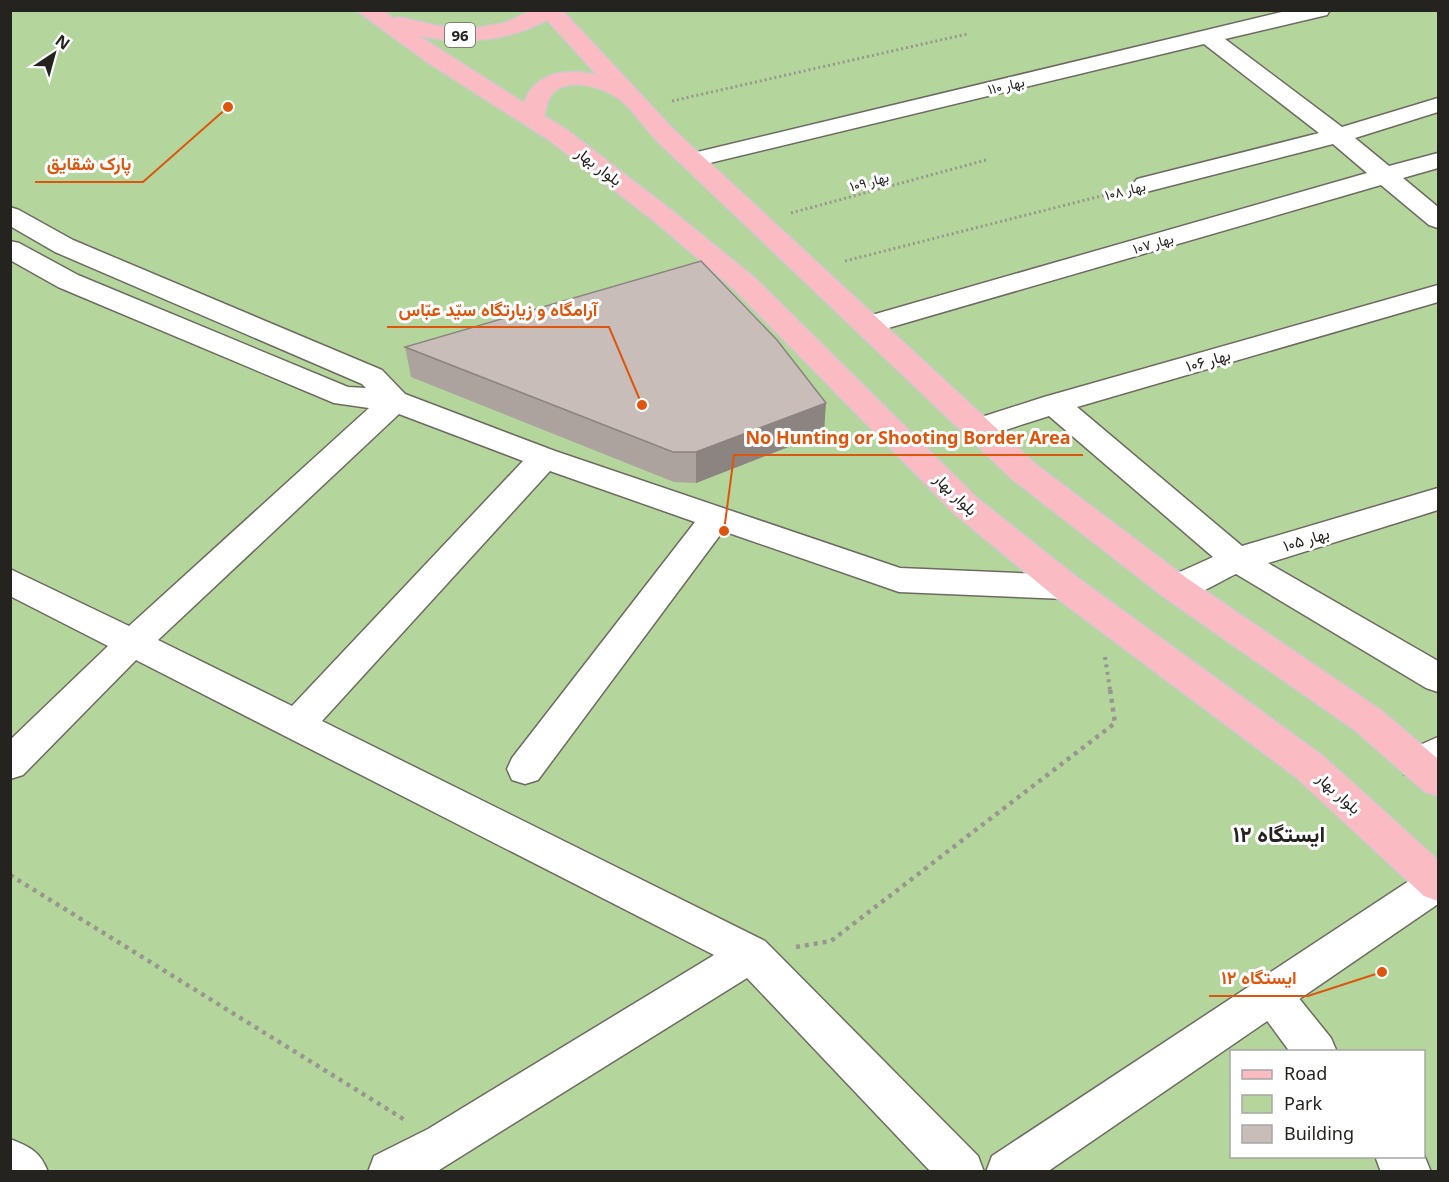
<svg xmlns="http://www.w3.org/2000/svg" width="1449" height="1182" font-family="'Noto Sans',Vazirmatn,sans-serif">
<rect width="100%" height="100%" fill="#eee9df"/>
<path fill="#b4d69d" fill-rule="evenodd" d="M10,11h1428v1160h-1427zM1232,1052h192v104h-192z"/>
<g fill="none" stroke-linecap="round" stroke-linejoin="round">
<g stroke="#6e6a61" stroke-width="3">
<path id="minor" d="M1290,10h40l-3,5 -102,24 117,88 96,-29v14l-83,26 34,28 49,-13v15l-35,10 35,29v21l-9,-3 -48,-40 -503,146 -10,3 -10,-3 -4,-6 4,-6 509,-146 -34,-29 -187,48 -9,-3 -4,-5 4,-5 182,-46 -115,-89 -511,123 -9,-2 -3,-5 3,-5 9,-2z
M10,207l9,3 54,30 309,130 23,24 150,57 345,117 166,7 12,3 4,9 -4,9 -12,3 -167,-7 -176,-61 -185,249 -13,4 -13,-4 -5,-11 5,-11 183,-236 -145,-51 -228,250 443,220 213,215 6,16h-53l-184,-194 -311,194h-68l6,-16 54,-27 286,-174 -578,-295 -113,115 -13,4v-39l98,-94 -98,-50v-27l119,57 240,-218 -35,-5 -276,-116 -48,-27v-19l9,2 59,32 270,112 18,1 -4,-4 -307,-132 -45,-26zM399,414l124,47 -231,245 -134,-66z
M1438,285v17l-361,105 165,139 196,-58v22l-170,53 170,98v31l-12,-4 -190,-114c-22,10 -48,30 -72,23l-4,-9 4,-9 49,-22 -164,-141 -72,23 -11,-3 -4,-7 4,-7 78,-25z
M1438,737v32l-21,9 -13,-4 -5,-11 5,-11z
M1271,975l14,6 46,57 6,14h-47l-33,-45 -6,-13 6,-13z
M10,1139c20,8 30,12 38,33h-38z
M1424,1155l7,17h-50l-6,-16z"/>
</g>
<g stroke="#6e6a61" stroke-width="3">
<path id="tertiary" d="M1438,866v38l-391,268h-61l6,-16 432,-285z"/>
</g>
<g stroke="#cbcac9" stroke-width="3">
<path id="primary" d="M356,10h26l12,9 5,-2 39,9 38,2 29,-5 27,-13h30l112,120 360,333 154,116 194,132 56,48v37l-13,-4 -69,-61 -192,-134 -152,-118 -356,-339c-10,-11 -26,-34 -38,-42 -16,-11 -52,-22 -66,-4 -5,6 -6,14 -8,22l23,14 104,80 84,68 222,220 101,80 245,178 115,104v41l-14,-5 -127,-118 -243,-182 -99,-82 -220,-224 -82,-70 -104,-80 -119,-76zM547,20l50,55c-29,-7 -62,-4 -73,28l-105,-67c44,8 88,6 128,-16z"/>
</g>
<path stroke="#9a968f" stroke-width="3" stroke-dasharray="2 3" stroke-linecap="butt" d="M672,101l295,-67
M791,213l195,-53
M845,261l272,-69"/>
<path stroke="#9a968f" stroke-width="4" stroke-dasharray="3 4.5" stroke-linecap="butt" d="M1105,657l5,33"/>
<path stroke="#9a968f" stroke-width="4.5" stroke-dasharray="4 5" stroke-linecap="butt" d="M10,875l395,245
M796,947l35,-6 284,-218 -5,-34"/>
<use href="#minor" fill="#fff" fill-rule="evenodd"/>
<use href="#tertiary" fill="#fff" fill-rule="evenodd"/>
<use href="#primary" fill="#fabbc3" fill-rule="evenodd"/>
</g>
<path fill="#aca39e" d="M405,347l419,86 -128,50 -22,-1 -263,-105z"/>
<path fill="#8c8481" d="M826,403l-2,30 -128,50v-31z"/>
<path fill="#c8bdb8" stroke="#8c8481" stroke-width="1.5" d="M701,261l76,79 49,63 -130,49h-23l-268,-105z"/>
<g text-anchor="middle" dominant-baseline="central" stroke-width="6" stroke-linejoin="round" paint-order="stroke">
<g font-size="14" fill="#252320" stroke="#fff">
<text transform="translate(1006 85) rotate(-13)">بهار ۱۱۰</text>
<text transform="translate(869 181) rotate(-15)">بهار ۱۰۹</text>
<text transform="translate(1125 190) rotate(-14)">بهار ۱۰۸</text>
<text transform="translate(1153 243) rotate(-16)">بهار ۱۰۷</text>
</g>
<rect fill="#fff" stroke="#666563" stroke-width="1.5" x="445" y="23" width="30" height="24" rx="4.5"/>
<g font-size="15" font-weight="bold" fill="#252320">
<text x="460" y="35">96</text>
</g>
<g font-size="16" fill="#252320" stroke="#fff">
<text transform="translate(599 166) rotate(37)">بلوار بهار</text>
<text transform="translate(1208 360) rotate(-16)">بهار ۱۰۶</text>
<text transform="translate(956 494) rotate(44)">بلوار بهار</text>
<text transform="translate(1306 539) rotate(-17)">بهار ۱۰۵</text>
<text transform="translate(1339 793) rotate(42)">بلوار بهار</text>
</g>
<g font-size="22" font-weight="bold" fill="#252320" stroke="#fff">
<text x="1279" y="833">ایستگاه ۱۲</text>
</g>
</g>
<path fill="none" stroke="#de560d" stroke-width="2" d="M228 107L143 182H35M642 405L609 327H387M724 531L734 455H1083M1382 972L1308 996H1209"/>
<g fill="#de560d" stroke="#fff" stroke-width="2">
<circle cx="228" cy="107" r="6"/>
<circle cx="642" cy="405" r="6"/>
<circle cx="724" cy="531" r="6"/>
<circle cx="1382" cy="972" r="6"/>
</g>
<g font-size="18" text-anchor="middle" font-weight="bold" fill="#de560d" stroke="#fff" stroke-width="6" stroke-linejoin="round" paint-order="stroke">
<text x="89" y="170">پارک شقایق</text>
<text x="498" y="316">آرامگاه و زیارتگاه سیّد عبّاس</text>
<text x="908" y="444">No Hunting or Shooting Border Area</text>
<text x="1259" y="984">ایستگاه ۱۲</text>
</g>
<rect width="1449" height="1182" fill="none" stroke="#252320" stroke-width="24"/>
<rect x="1230" y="1050" width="195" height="108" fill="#ffffff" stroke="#a8a7a6" stroke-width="1.5"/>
<rect x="1242" y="1070" width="30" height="9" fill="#fabbc3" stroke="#a8a7a6" stroke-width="1.5"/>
<text x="1284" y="1080" font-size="18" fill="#252320">Road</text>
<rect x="1242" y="1095" width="30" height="18" fill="#b4d69d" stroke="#a8a7a6" stroke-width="1.5"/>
<text x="1284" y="1110" font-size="18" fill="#252320">Park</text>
<rect x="1242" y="1125" width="30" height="18" fill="#c8bdb8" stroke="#a8a7a6" stroke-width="1.5"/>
<text x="1284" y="1140" font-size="18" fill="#252320">Building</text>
<g transform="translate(54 54) rotate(36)" stroke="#ffffff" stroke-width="4.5" paint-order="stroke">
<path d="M0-4.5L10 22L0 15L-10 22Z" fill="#252320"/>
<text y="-9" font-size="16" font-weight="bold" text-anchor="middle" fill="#252320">N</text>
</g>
</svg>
